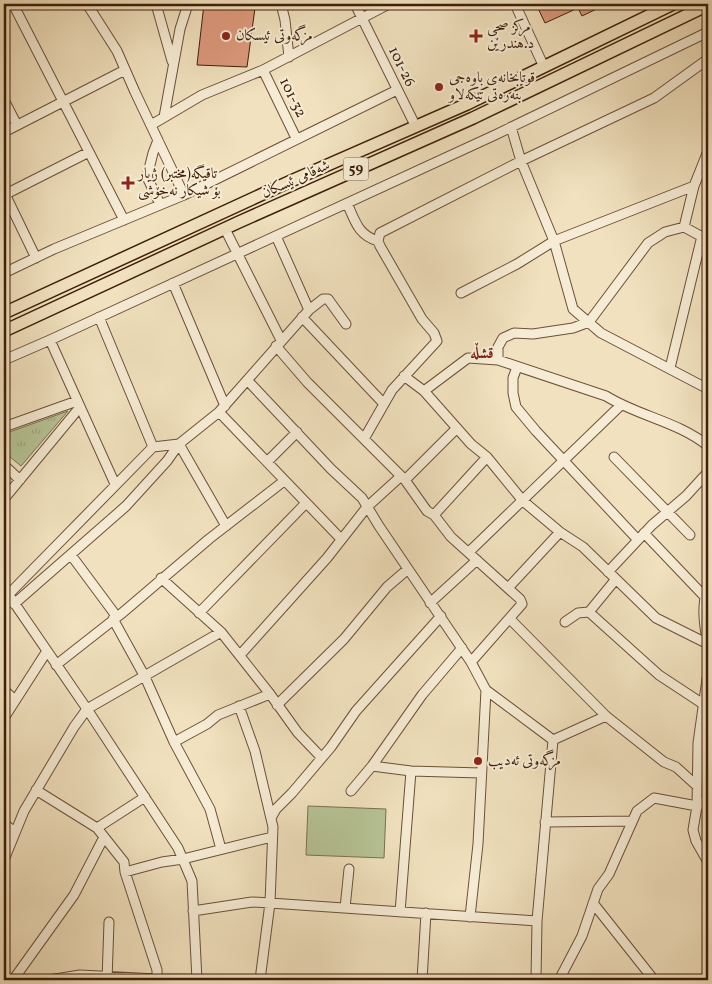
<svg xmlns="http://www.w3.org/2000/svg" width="712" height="984" font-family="Vollkorn,Amiri,serif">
<defs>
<pattern id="grass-tufts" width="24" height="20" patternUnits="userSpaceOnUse" patternTransform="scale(1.25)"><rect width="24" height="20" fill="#b6c395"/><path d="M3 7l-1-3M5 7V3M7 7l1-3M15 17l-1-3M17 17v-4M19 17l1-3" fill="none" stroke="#9ea77f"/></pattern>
</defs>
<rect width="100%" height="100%" fill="#f1e1be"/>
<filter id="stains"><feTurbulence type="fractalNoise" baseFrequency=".004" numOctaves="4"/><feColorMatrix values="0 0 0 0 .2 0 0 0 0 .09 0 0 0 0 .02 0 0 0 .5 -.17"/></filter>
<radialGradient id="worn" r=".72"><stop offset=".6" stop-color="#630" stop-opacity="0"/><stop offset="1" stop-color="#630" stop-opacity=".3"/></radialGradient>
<path fill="url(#grass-tufts)" stroke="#7a7150" d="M68,411l-47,55 -17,-14v-18z"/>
<path fill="#b6c395" stroke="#7a7150" d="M308,806l78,3 -2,49 -78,-3z"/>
<path fill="#de9a7d" stroke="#3e1f0a" d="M204,4l51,4 -8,59 -50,-2z
M536,4h71l-25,12 -4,-8 -33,15z"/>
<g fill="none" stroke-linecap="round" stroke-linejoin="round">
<g stroke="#6b5037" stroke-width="11">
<path id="minor" d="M13,4l111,216
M87,4l30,47 18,41 49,103
M156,4l16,57
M281,4l4,16 4,37
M355,4l61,123
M515,4l29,63
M263,70l33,68
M4,100l13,25
M164,117l16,-88 8,-25
M151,125l51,-30 61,-25 126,-66
M511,127l10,34 33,80 19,68 28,24 107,56
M4,132l121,-62
M158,140l-5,13 -6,24 13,27
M4,192l32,66
M4,195l85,-43
M347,203c8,18 11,32 31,38
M684,227l10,-41 14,-35
M225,229l56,111
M276,236l33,74
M4,273l50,-24 130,-54 213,-105
M173,283l52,123
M461,293l56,-29 37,-23 140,-55
M99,317l54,130
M302,317l82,87
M50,340l65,144
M276,346l31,36 98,98 22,31 7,4 17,22 69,62 2,5 -51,58
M4,360l46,-20 445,-205 213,-103
M498,360v-13l5,-9 11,-5 19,1 40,-6 16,-6 59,-79 17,-11 19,-5 24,13
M517,367l-4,11v15l3,14 20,24 102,109
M670,368l32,-132
M404,376l20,15 47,53 16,13 36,44 37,31 23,15 73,71 52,26
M248,381l83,88 31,29 17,28 92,136 15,28 -8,154 -8,73
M424,391l44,-33 30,2 108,36c32,20 73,26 102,50
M219,412l122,127
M4,427l73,-26
M364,439l28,-49 45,-49 -3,-8 -12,-14 -42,-73 -2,-5 2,-8 141,-72 133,-63 54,-39
M614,457l76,78
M267,462l30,-30
M4,465l16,15
M405,480l52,-52
M4,499l76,-92
M434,515l53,-58
M644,533l60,63
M469,552l152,-147
M71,555l46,62
M608,572l44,-47 34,-29 22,-24
M161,578l60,54 49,62 28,39 23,24
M708,583c-6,22 -5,38 0,61
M4,588l83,121 91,139 14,33 5,99
M508,588l52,-56
M4,599l149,-152 26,-3 47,82
M430,603l47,-43
M14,604l112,-98 41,-45 12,-17 40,-32 90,-102 14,-11h5l18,25
M589,612l70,63 44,29
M199,613l107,-110
M113,619l32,58 29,65 36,67 11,40
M510,619l96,97 58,46 12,5 21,19
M565,622l13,-9 11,-1 27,-33
M240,655l87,-97 40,-51 33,-30
M56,665l65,-51 88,-75 75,-58
M708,672l-10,71 -1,63 -4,24 3,11 12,21
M4,690l11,10
M486,690l67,50
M277,705l67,-66 43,-52 21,-18
M239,706l16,45 18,76 -3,76 -10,77
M4,718l43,-67
M174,742l33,-18 11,-9 52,-21
M372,766l39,5 70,2
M36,790l61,38 27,34 1,10 32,98v9
M351,791l21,-25 50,-71 40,-47
M271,818l5,-9 16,-16 39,-46 25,-36 85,-95
M545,822l87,-1
M4,824l11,8
M97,828l48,-31
M4,860l20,-49 50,-84 13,-18 134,-77
M125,872l37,-10 21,-3 89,-22
M593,903l61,77
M345,908l4,-39
M193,911l59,-9 18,1 267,18
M400,912l11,-141
M13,980l61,-85 30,-58
M49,980l31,-5 77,4 98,1
M107,980l2,-58
M407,980h22
M422,980l4,-67
M536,980l1,-59 16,-181 53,-24
M559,980l23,-44 16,-47 11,-15 28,-63 17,-13 43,8 11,-6"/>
</g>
<g stroke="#3e1f0a" stroke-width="14">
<path id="major" d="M4,313l287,-132 176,-77 206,-100
M4,331l235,-109 234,-104 235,-113"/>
</g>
<use href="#minor" stroke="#f6ecd5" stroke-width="9"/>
<use href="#major" stroke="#f1e1be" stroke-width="11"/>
</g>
<g fill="#8f2418" stroke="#f6ecd5" stroke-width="2">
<circle cx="226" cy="36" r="5"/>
<path d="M473.5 28.5h5v5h5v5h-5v5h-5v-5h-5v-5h5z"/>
<circle cx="439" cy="87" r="5"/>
<path d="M125.5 175.5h5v5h5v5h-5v5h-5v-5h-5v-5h5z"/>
<circle cx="478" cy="761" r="5"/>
</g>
<g text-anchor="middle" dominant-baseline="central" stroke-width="4" stroke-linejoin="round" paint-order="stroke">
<rect fill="#f6ecd5" stroke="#755c47" stroke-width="1" x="343.5" y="157.5" width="25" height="23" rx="4"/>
<g font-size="14" font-weight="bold" fill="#3e1f0a">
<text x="356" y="169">59</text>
</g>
<g font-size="15" fill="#3e1f0a" stroke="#f6ecd5" text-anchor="start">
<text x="487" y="27">مرکز صحی<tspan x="487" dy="17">د.هندرێن</tspan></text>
<text x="236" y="36">مزگەوتی ئیسکان</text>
<text x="449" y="78">قوتابخانه‌ی باوه‌جی<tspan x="449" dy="17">بنه‌ره‌تی تێكه‌لاو</tspan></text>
<text x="138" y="174">تاقیگە(مختبر) ژیار<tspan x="138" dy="17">بۆ شیکار نەخۆشی</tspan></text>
<text x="488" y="761">مزگەوتی ئەدیب</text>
</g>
<g font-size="15" fill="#3e1f0a" stroke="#f6ecd5">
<text transform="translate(401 67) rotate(64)">101-26</text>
<text transform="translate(292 98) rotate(64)">101-32</text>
<text transform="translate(296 180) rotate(-24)">شەقامی ئیسکان</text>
</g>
<g font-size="16" font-weight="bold" fill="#7a1f14" stroke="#f6ecd5">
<text x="482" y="354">قشڵه‌</text>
</g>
</g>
<rect width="712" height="984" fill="none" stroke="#f1e1be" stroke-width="20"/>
<rect x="5" y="5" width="702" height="974" fill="none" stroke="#3e1f0a" stroke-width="2.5"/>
<rect x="10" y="10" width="692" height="964" fill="none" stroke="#3e1f0a"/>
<rect width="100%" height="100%" filter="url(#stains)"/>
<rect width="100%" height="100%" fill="url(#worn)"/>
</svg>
